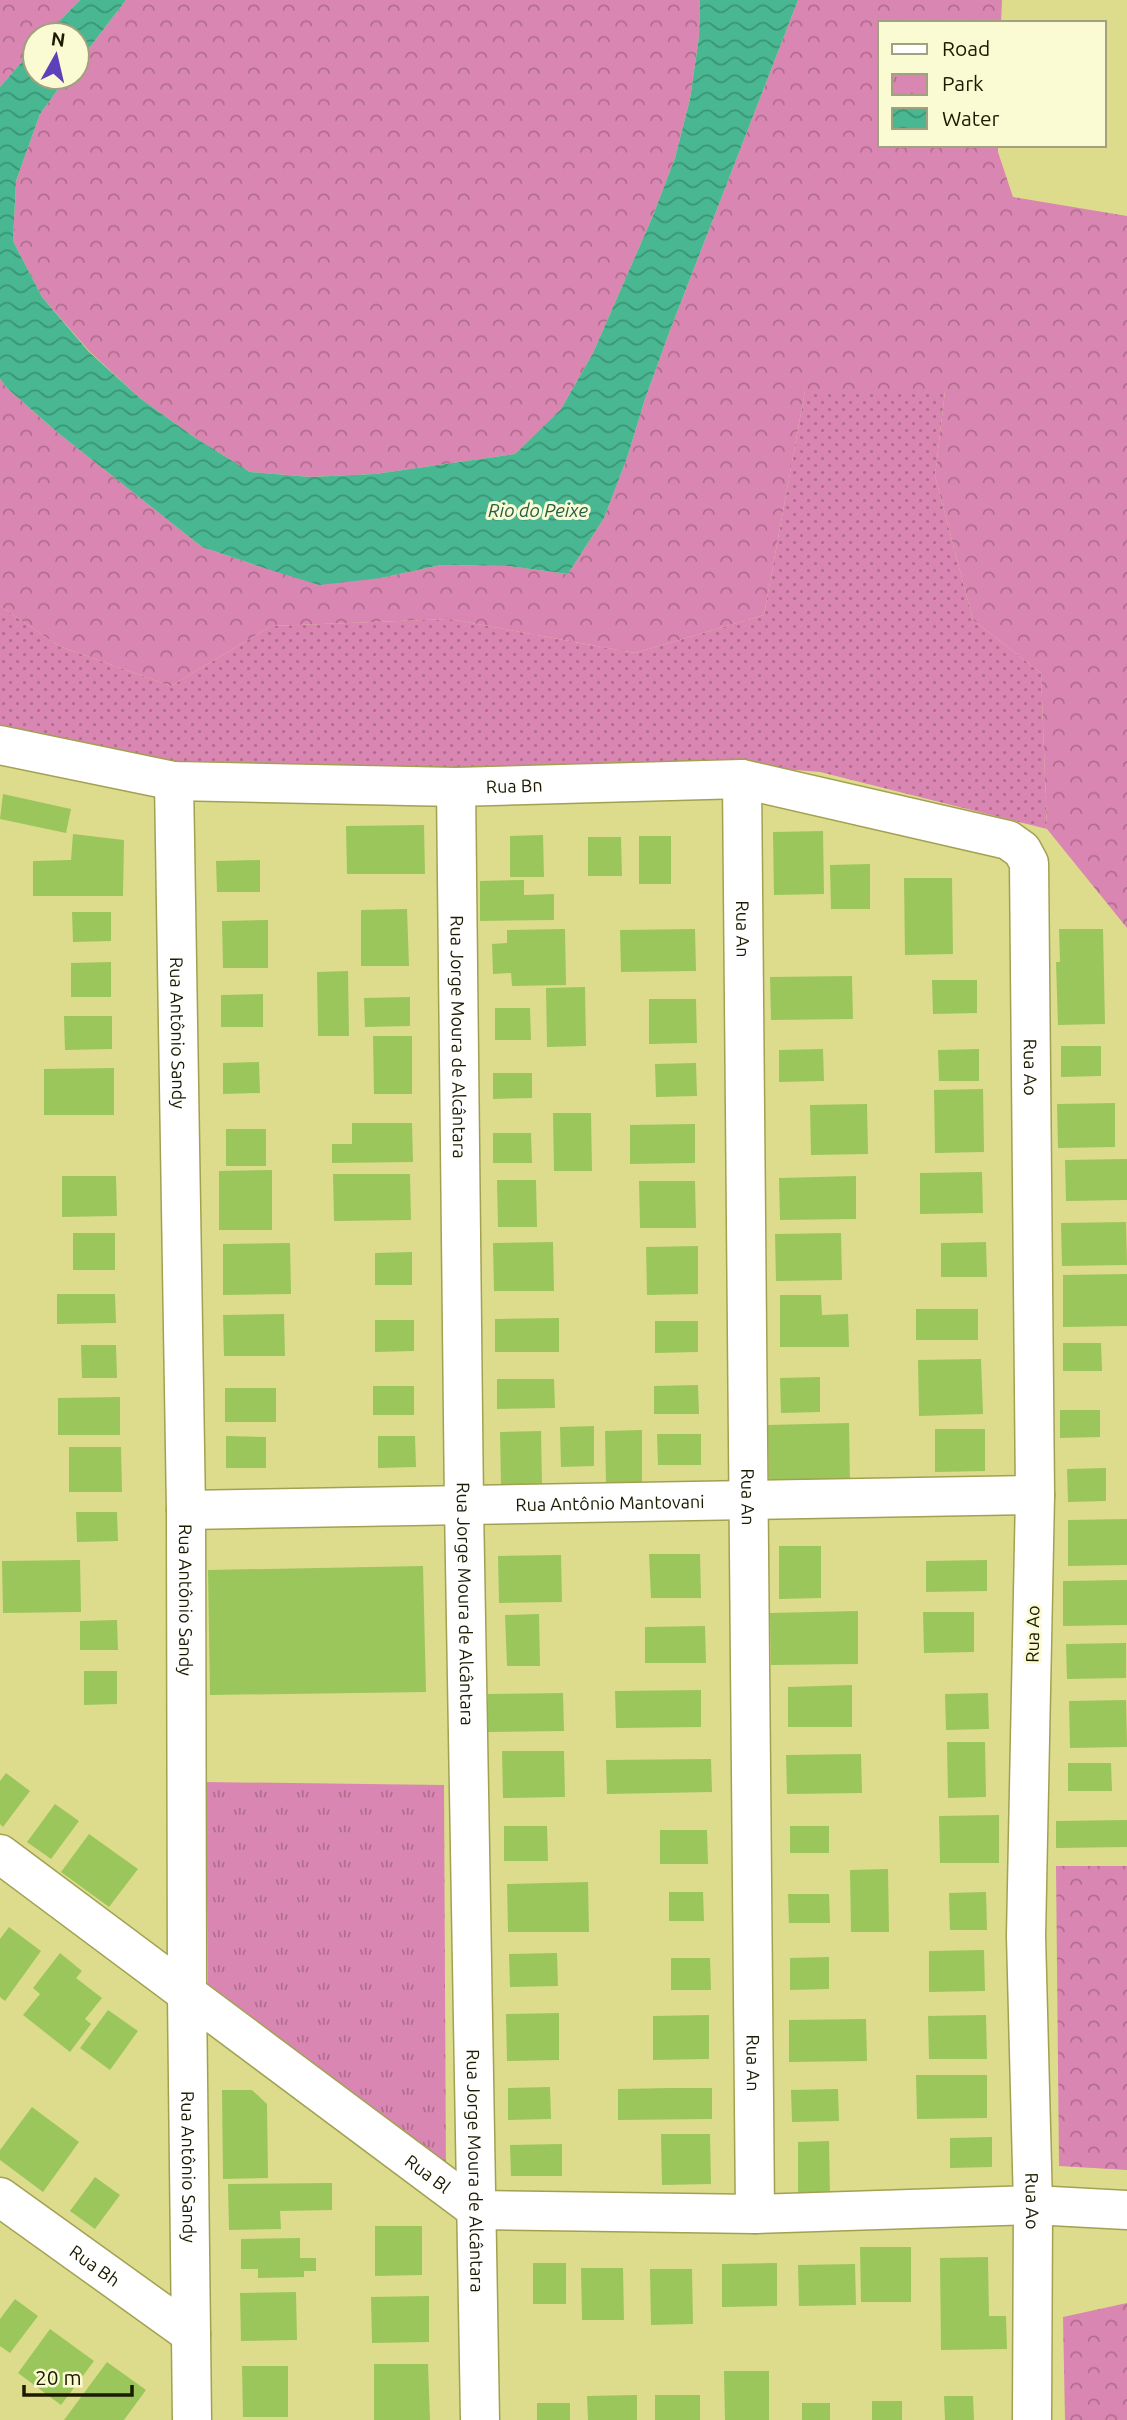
<svg xmlns="http://www.w3.org/2000/svg" width="1127" height="2420" font-family="Ubuntu,sans-serif">
<defs>
<pattern id="grass-dots" width="8" height="8" patternUnits="userSpaceOnUse" patternTransform="scale(1.75)"><rect width="8" height="8" fill="#da86b2"/><path d="M2 2h.1M6 6h.1" fill="none" stroke="#b06d8e" stroke-width="1.8" stroke-linecap="round"/></pattern>
<pattern id="forest-crowns" width="20" height="18" patternUnits="userSpaceOnUse" patternTransform="scale(1.75)"><rect width="20" height="18" fill="#da86b2"/><path d="M2 6a3 3 0 1 1 6 0M12 15a3 3 0 1 1 6 0" fill="none" stroke="#b06d8e"/></pattern>
<pattern id="park-tufts" width="24" height="20" patternUnits="userSpaceOnUse" patternTransform="scale(1.75)"><rect width="24" height="20" fill="#da86b2"/><path d="M3 7l-1-3M5 7V3M7 7l1-3M15 17l-1-3M17 17v-4M19 17l1-3" fill="none" stroke="#b06d8e"/></pattern>
<pattern id="water-waves" width="16" height="10" patternUnits="userSpaceOnUse" patternTransform="scale(1.75)"><rect width="16" height="10" fill="#48b792"/><path d="M0 5q4-4 8 0t8 0" fill="none" stroke="#3b9475"/></pattern>
</defs>
<rect width="100%" height="100%" fill="#dddc8c"/>
<path fill="url(#grass-dots)" d="M805,391h140l-10,85 38,144 68,53 6,156 -227,-57 -120,-10 -387,12 -112,-8 -201,-38v-122l59,40 112,40 100,-60 179,-7 185,34 129,-38z"/>
<path fill="url(#forest-crowns)" d="M0,0h80l-34,35h-11v12l-35,40z
M126,0h574l-1,37 -9,62 -15,59 -23,60 -59,135 -32,56 -46,45 -140,20 -65,3 -60,-5 -56,-35 -53,-38 -51,-47 -48,-55 -29,-56 3,-60 24,-67 27,-37h10v-13z
M798,0h204l-1,23h-121v122h118v7l15,45 114,19v712l-80,-99 -6,-156 -68,-53 -38,-144 10,-85h-140l-41,224 -129,38 -185,-34 -179,7 -100,60 -112,-40 -59,-40v-227l8,10 49,43 145,115 59,20 120,11 60,-13 67,1 60,8 36,-56 23,-60 18,-59 24,-66z
M1056,1866h71v304l-68,-4z
M1127,2303v117h-62l-2,-103z"/>
<path fill="url(#park-tufts)" d="M206,1782l238,3 2,395 -238,-176z"/>
<path fill="url(#water-waves)" d="M80,0h46l-49,64v-29h-31z
M700,0h98l-129,333 -24,66 -18,59 -23,60 -36,56 -60,-8 -67,-1 -60,13 -62,7 -58,-18 -59,-20 -145,-115 -49,-43 -8,-10v-292l35,-40v30h32l-27,37 -24,67 -3,60 29,56 47,55 52,47 53,38 56,35 60,5 65,-3 140,-20 46,-45 32,-56 59,-135 23,-60 15,-59 9,-62z"/>
<path fill="#9bc65c" d="M3,794l68,15 -5,24 -66,-14z
M424,825l1,49h-78l-1,-48z
M823,831l1,63 -50,1 -1,-63z
M73,834l51,6 -1,56h-90v-35l38,-1z
M543,835l1,42h-34v-41z
M639,836h32v48h-32z
M588,837h33l1,39h-34z
M260,860v32h-43l-1,-31z
M870,864v45h-39l-1,-44z
M904,878h48l1,76 -48,1z
M524,880v15l30,-1v26l-74,1v-40z
M407,909l2,57h-48v-56z
M72,912h39v29l-38,1z
M268,920v48h-45l-1,-47z
M565,929l1,56 -54,1 -1,-13 -18,1 -1,-30 15,-1v-13z
M695,929l1,42 -75,1 -1,-42z
M1059,929h44l2,95 -47,1 -2,-63h4z
M111,962v35h-40v-34z
M348,971l1,65h-31l-1,-64z
M852,976l1,43 -82,1 -1,-43z
M932,980h45v33l-44,1z
M585,987l1,59 -39,1 -1,-59z
M263,994v33h-42v-32z
M410,997v29l-45,1 -1,-29z
M649,999h47l1,44 -48,1z
M495,1008h35l1,32h-36z
M64,1016h48v33l-47,1z
M373,1036h39v58h-38z
M1061,1046h40v30l-40,1z
M823,1049l1,32 -45,1v-32z
M979,1049v32h-40l-1,-31z
M259,1062l1,31 -37,1v-31z
M696,1063l1,33 -41,1 -1,-33z
M114,1068v47h-70v-46z
M493,1073h39v25l-39,1z
M983,1089l1,63 -49,1 -1,-63z
M1115,1103v44l-57,1 -1,-44z
M867,1104l1,50 -57,1 -1,-50z
M553,1113h38l1,58h-38z
M352,1123h60l1,39 -81,1v-19h20z
M695,1124v39l-65,1v-39z
M226,1129h40v37h-40z
M493,1133h38l1,30h-39z
M1127,1159v41l-61,1 -1,-41z
M272,1170v60h-53v-59z
M982,1172l1,41 -63,1v-41z
M333,1174h77l1,46 -77,1z
M62,1176h54l1,40 -55,1z
M856,1176v43l-76,1 -1,-42z
M497,1180h39l1,47h-39z
M639,1181h56l1,47h-56z
M1126,1222l1,43 -65,1 -1,-43z
M73,1233h42v37h-42z
M841,1233l1,47 -66,1 -1,-47z
M553,1242l1,49h-60l-1,-48z
M986,1242l1,35h-46v-34z
M290,1243l1,51 -68,1v-51z
M698,1246v48l-51,1 -1,-48z
M412,1252v33h-37v-32z
M1127,1274v52l-64,1v-52z
M57,1294h58l1,29 -59,1z
M780,1295h41l1,20 26,-1 1,33h-69z
M916,1309h62v31h-62z
M284,1314l1,42h-61l-1,-41z
M559,1318v34h-64v-33z
M375,1320h39v31l-39,1z
M655,1321h43v31l-43,1z
M1063,1343h38l1,28h-39z
M81,1345h35l1,33h-35z
M981,1359l2,55 -64,2 -1,-56z
M820,1377v35l-39,1 -1,-35z
M497,1379h57l1,29 -58,1z
M698,1385l1,29h-45v-28z
M373,1386h41v29h-41z
M225,1388h51v34h-51z
M120,1397v38h-62v-37z
M1060,1410h40v27l-40,1z
M849,1423l1,61 -81,1 -1,-60z
M594,1426v40l-33,1 -1,-40z
M935,1429h50v42l-50,1z
M642,1430v53l-36,1 -1,-53z
M541,1431l1,53 -41,1 -1,-53z
M657,1434h44v31h-43z
M226,1436l40,1v31h-40z
M378,1436h37l1,31 -38,1z
M69,1447h52l1,45h-53z
M1106,1468v33l-38,1 -1,-33z
M76,1512h41l1,29 -41,1z
M1127,1519v46l-59,1v-46z
M779,1546h42v52l-42,1z
M649,1554h51l1,44h-50z
M561,1555l1,47 -63,1 -1,-47z
M80,1560l1,52 -78,1 -1,-52z
M987,1560v31l-61,1v-31z
M423,1566l3,126 -216,3 -2,-125z
M1127,1580v45l-64,1v-45z
M858,1611v53l-87,1 -1,-52z
M923,1612h51v40l-50,1z
M539,1614l1,52h-33l-2,-51z
M117,1620l1,30h-38v-29z
M705,1626l1,37h-61v-36z
M1126,1643v35l-59,1 -1,-35z
M84,1671h33v33l-33,1z
M852,1685v42h-64v-40z
M701,1690v37l-85,1 -1,-37z
M563,1693l1,38 -76,1v-38z
M988,1693l1,36 -43,1 -1,-36z
M1126,1700l1,47 -57,1 -1,-47z
M947,1742h38l1,55 -38,1z
M502,1751h62l1,46 -62,1z
M861,1754l1,39 -75,1 -1,-39z
M711,1759l1,33 -105,2 -1,-34z
M1068,1763h43l1,28h-44z
M6,1773l24,18 -27,36 -3,-3v-43z
M55,1804l24,17 -28,38 -24,-17z
M999,1815v48h-59l-1,-47z
M1127,1820v27l-71,1v-27z
M504,1826h43l1,35h-44z
M790,1826h39v27h-39z
M660,1830h47l1,34h-48z
M89,1834l49,35 -29,38 -48,-35z
M888,1869l1,63h-38l-1,-62z
M588,1882l1,50h-81l-1,-48z
M669,1892h34l1,29h-35z
M986,1892l1,38h-37l-1,-37z
M788,1894h41l1,29h-41z
M9,1927l32,24 -36,50 -5,-4v-58z
M984,1950l1,41 -56,1v-41z
M60,1953l22,18 -6,7 26,20 -17,21 6,5 -21,28 -47,-37 17,-21 -7,-6z
M557,1953l1,33 -48,1 -1,-33z
M829,1957v32l-39,1v-32z
M671,1958h39l1,32h-40z
M108,2010l30,21 -28,39 -30,-22z
M559,2013v47l-52,1 -1,-47z
M709,2015v44l-56,1v-44z
M986,2015l1,44h-58l-1,-43z
M866,2019l1,42 -78,1v-42z
M916,2075h71v43l-70,1z
M550,2087l1,32 -43,1v-32z
M671,2088h41v31l-94,1v-31z
M838,2089l1,32 -47,1 -1,-32z
M222,2090h30l15,14 1,74 -45,1z
M32,2107l47,35 -36,50 -43,-32v-10z
M661,2134h49l1,50 -49,1z
M992,2137v30l-42,1v-30z
M829,2141l1,54h-32v-53z
M562,2144v32h-51l-1,-31z
M95,2177l25,18 -25,34 -25,-18z
M332,2183v27l-52,1 1,18 -52,1 -1,-46z
M375,2226h47v49l-47,1z
M300,2238v20h16v13h-12v6l-46,1v-9h-17v-30z
M860,2247h51v55h-50z
M988,2257l1,59h17l1,33 -66,1 -1,-92z
M533,2263h33v41h-33z
M777,2263v43l-55,1v-43z
M855,2264l1,41 -57,1 -1,-41z
M581,2268h42l1,52h-42z
M650,2269h42l1,55 -42,1z
M296,2292l1,48 -56,1 -1,-48z
M429,2296v46l-57,1 -1,-46z
M15,2299l23,17 -28,37 -10,-7v-27z
M50,2329l44,32 -33,44 -43,-32z
M107,2362l39,28 -22,30h-60z
M374,2364h54l2,56h-56z
M242,2366h46v51h-45z
M724,2371h45v49h-44z
M637,2395v25h-49l-1,-24z
M655,2395h45v25h-45z
M944,2396h29l1,24h-29z
M872,2401h30v19h-30z
M537,2403h33v17h-33z
M802,2403h28v17h-28z"/>
<g fill="none" stroke-linecap="round" stroke-linejoin="round">
<g stroke="#a2a152" stroke-width="41">
<g id="minor">
<path id="s1" d="M0,745l174,36 282,6 286,-8 266,61 14,10 7,13 6,632 -9,441 7,269 -1,215"/>
<path id="s2" d="M742,779l13,1435"/>
<path id="s3" d="M174,781l12,729 1,485 5,425"/>
<path id="s4" d="M456,787l8,719 16,914"/>
<path id="s5" d="M186,1510l849,-15"/>
<path id="s6" d="M0,1854l477,356 278,4 278,-9 94,5"/>
<path id="s7" d="M0,2197l191,137"/>
</g>
</g>
<use href="#minor" stroke="#fff" stroke-width="38"/>
</g>
<g text-anchor="middle" dominant-baseline="central" stroke-width="6" stroke-linejoin="round" paint-order="stroke">
<g font-size="18" fill="#1c1b00" stroke="#fafbd3">
<text stroke="none"><textPath href="#s1" startOffset="518">Rua Bn</textPath></text>
<text stroke="none"><textPath href="#s2" startOffset="150">Rua An</textPath></text>
<text stroke="none"><textPath href="#s3" startOffset="252">Rua Antônio Sandy</textPath></text>
<text stroke="none"><textPath href="#s4" startOffset="250">Rua Jorge Moura de Alcântara</textPath></text>
<text stroke="none"><textPath href="#s1" startOffset="1255">Rua Ao</textPath></text>
<text stroke="none"><textPath href="#s2" startOffset="718">Rua An</textPath></text>
<text stroke="none"><textPath href="#s5" startOffset="424">Rua Antônio Mantovani</textPath></text>
<text stroke="none"><textPath href="#s3" startOffset="819">Rua Antônio Sandy</textPath></text>
<text stroke="none"><textPath href="#s4" startOffset="817">Rua Jorge Moura de Alcântara</textPath></text>
<text transform="translate(1032 1634) rotate(-89)">Rua Ao</text>
<text stroke="none"><textPath href="#s2" startOffset="1284">Rua An</textPath></text>
<text stroke="none"><textPath href="#s3" startOffset="1386">Rua Antônio Sandy</textPath></text>
<text stroke="none"><textPath href="#s4" startOffset="1384">Rua Jorge Moura de Alcântara</textPath></text>
<text stroke="none"><textPath href="#s6" startOffset="534">Rua Bl</textPath></text>
<text stroke="none"><textPath href="#s1" startOffset="2389">Rua Ao</textPath></text>
<text stroke="none"><textPath href="#s7" startOffset="117">Rua Bh</textPath></text>
</g>
<g font-size="19" font-style="italic" fill="#255f4b" stroke="#fafbd3">
<text x="538" y="510">Rio do Peixe</text>
</g>
</g>
<rect x="878" y="21" width="228" height="126" fill="#fafbd3" stroke="#a1a17f" stroke-width="2"/>
<rect x="892" y="44" width="35" height="10" fill="#ffffff" stroke="#a1a17f" stroke-width="2"/>
<text x="942" y="56" font-size="21" fill="#1c1b00">Road</text>
<rect x="892" y="74" width="35" height="21" fill="url(#park-tufts)" stroke="#a1a17f" stroke-width="2"/>
<text x="942" y="91" font-size="21" fill="#1c1b00">Park</text>
<rect x="892" y="108" width="35" height="21" fill="url(#water-waves)" stroke="#a1a17f" stroke-width="2"/>
<text x="942" y="126" font-size="21" fill="#1c1b00">Water</text>
<g transform="translate(56 56) rotate(8)"><circle r="33" fill="#fafbd3" stroke="#a1a17f" stroke-width="2"/>
<path d="M0-5L12 26L0 18L-12 26Z" fill="#5c41ba"/>
<text y="-10" font-size="19" font-weight="bold" text-anchor="middle" fill="#1c1b00">N</text>
</g>
<path d="M24 2385v10h108v-10" fill="none" stroke="#1c1b00" stroke-width="3.5"/>
<text x="35" y="2385" font-size="21" fill="#1c1b00" stroke="#fafbd3" stroke-width="5" paint-order="stroke">20 m</text>
</svg>
